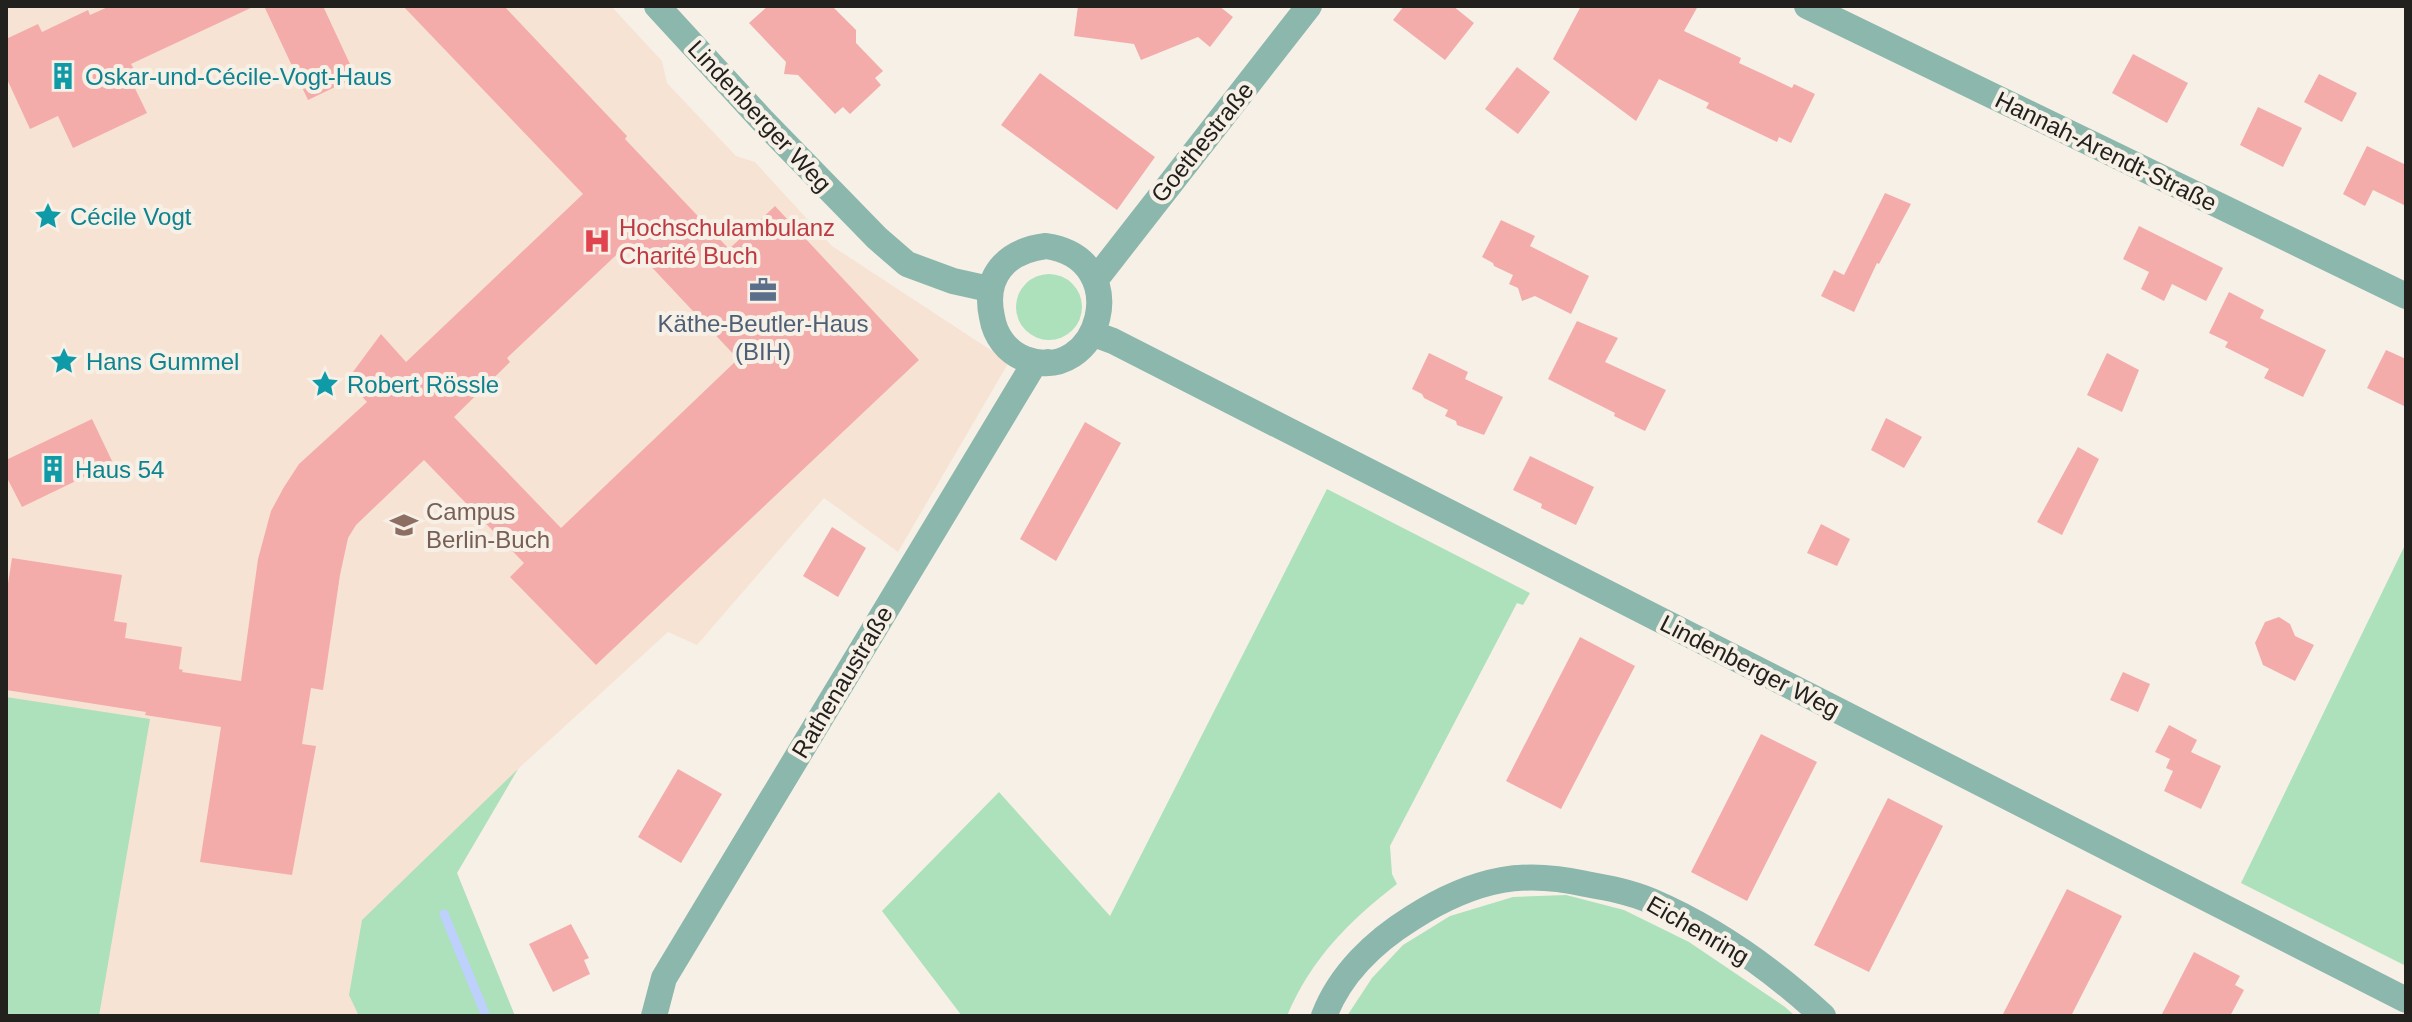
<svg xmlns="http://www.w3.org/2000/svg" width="2412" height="1022" font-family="Helvetica,sans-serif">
<rect width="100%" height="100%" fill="#f7f0e7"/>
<path fill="#f7e3d4" d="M6,6h605l51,55 5,22 69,73 19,6 77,84 177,116 -111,190 -74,-54 -127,147 -29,-13 -150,137 -61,104 58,143h-509z"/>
<path fill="#ace1bb" d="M1016 307a33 33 0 1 1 66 0a33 33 0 1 1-66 0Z
M1327,489l203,104 -7,12 -6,-2 -127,243 2,28 5,10c-48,37 -86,75 -110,132h-325l-80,-105 117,-119 111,124z
M2406,543v423l-165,-83z
M6,697l144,22 -51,297h-93z
M518,769l-61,104 58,143h-156l-10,-21 13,-75z
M1566,895l58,15 65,32 96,65 10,9h-448l25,-38 31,-33 47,-29 63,-19z"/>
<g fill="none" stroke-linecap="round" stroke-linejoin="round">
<path stroke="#bdd1fc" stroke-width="9" d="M444,914l42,102"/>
</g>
<path fill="#f4acaa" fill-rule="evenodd" d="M110,6h145l-124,58 3,5 -7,3 20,41 -74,35 -15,-32 -28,13 -24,-52v-38l32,-15 4,8 46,-22 2,5z
M264,6h59l33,71 -48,23z
M403,6h101l123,130 -2,3 104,110 46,-43 144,154 -323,305 -86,-88 14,-14 -100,-103 -68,65 -8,13 -8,37 -17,115 -12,-2 -9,56 14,2 -24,129 -92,-13 21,-135 -76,-12 1,-3 -140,-22v-94l6,-38 110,17 -8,46 13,2 -2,15 57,9 -3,22 4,1 -1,2 59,9 17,-122 13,-48 13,-24 15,-23 68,-62 -20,-22 34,-46 25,28 177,-168zM629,243l109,116 -177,169 -107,-111 56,-55 -3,-4z
M768,6l65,1 23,23v13l27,28 -8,7 6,7 -31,29 -7,-7 -8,7 -37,-39 -14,-1 2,-12 -37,-39z
M1078,6h141l14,11 -23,30 -12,-10 -57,23 -7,-16 -60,-8z
M1404,6h49l21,17 -29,37 -52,-40z
M1581,6h117l-14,25 57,27 -2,5 26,12 27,13 2,-4 21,10 -24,49 -12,-6 -2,5 -71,-34 3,-5 -50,-24 -23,42 -83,-62z
M2133,54l55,29 -21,40 -55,-30z
M1517,67l33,25 -32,42 -33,-25z
M1040,73l115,84 -38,53 -116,-85z
M2319,74l38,19 -15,29 -38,-20z
M2258,107l44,21 -19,39 -43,-22z
M2367,146l39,19v41l-33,-16 -8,16 -22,-12z
M1885,193l26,11 -32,60 -2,-1 -23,49 -33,-16 13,-26 10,5z
M1501,220l34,16 -5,10 59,30 -18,38 -36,-18 -13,5 -4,-13 -9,-4 4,-9 -19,-9 -1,-3 -11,-6z
M2139,226l84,42 -17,33 -34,-17 -8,17 -23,-12 8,-17 -26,-13z
M2229,292l35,18 -4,8 66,32 -23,47 -39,-19 5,-9 -44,-22 3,-5 -19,-9z
M1577,321l41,17 -13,24 61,28 -21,41 -31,-15 1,-3 -67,-34z
M2386,350l20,9v48l-39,-19z
M1429,353l39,19 -3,7 38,18 -19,38 -27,-10 -1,-4 -11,-5 3,-6 -24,-12 -2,-4 -10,-5z
M2107,353l32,17 -17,42 -35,-17z
M1886,418l36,19 -18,31 -33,-18z
M92,419l21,44 -91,44 -16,-31v-16z
M1085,422l36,21 -65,118 -36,-22z
M2078,447l21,12 -37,76 -25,-13z
M1530,456l64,31 -18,38 -35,-17 1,-4 -29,-14z
M1821,524l29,15 -13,27 -30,-13z
M832,527l34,21 -28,49 -35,-21z
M2279,617l11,7 5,12 19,9 -19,36 -32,-16 -8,-22 10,-21z
M1580,637l55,29 -74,143 -55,-28z
M2123,672l27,12 -12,28 -28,-12z
M2169,725l28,15 -6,12 30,14 -20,43 -37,-18 9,-20 -7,-3 4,-9 -15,-7z
M1761,734l56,28 -70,139 -56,-29z
M678,769l44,25 -41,69 -43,-26z
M1888,798l55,28 -74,146 -55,-27z
M2067,889l55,27 -51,100h-69z
M571,924l18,34 -5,2 6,14 -37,18 -24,-48z
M2194,952l46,24 -5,9 9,5 -14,26h-69z"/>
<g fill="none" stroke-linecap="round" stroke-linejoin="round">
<path stroke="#8cb7ac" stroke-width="26" d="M657,6l105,114 115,118 30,26 46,17 36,8
M1807,6l599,290
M1046,246c90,13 54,141 -21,113 -18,-7 -30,-23 -33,-42 -9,-41 14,-66 54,-71z
M1096,279l213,-273
M1094,334l19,7 1293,659
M654,1016l10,-38 370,-614 14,-2
M1324,1016c16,-42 51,-75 88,-98 28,-18 57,-32 90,-38 28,-5 57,-2 84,4 22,4 44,8 65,17 63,27 122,69 172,115"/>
</g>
<defs>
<g id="building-bare" transform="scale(2.16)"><path d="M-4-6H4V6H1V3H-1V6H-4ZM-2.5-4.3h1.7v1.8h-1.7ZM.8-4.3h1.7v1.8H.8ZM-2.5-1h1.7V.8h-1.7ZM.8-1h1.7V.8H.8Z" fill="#0f9aa8" stroke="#f7f0e7" stroke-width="2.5" paint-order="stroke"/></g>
<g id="sight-bare" transform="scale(2.16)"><path d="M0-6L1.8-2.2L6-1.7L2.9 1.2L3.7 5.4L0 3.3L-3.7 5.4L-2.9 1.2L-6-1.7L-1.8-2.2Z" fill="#0f9aa8" stroke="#f7f0e7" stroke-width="2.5" paint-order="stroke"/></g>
<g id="hospital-bare" transform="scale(2.16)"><path d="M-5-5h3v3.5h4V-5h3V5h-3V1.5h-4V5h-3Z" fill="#e0444e" stroke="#f7f0e7" stroke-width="2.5" paint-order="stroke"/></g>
<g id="office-bare" transform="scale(2.16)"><path d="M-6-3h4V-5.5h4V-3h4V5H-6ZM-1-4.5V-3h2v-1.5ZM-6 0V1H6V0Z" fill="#5c6f8a" stroke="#f7f0e7" stroke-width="2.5" paint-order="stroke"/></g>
<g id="university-bare" transform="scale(2.16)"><path d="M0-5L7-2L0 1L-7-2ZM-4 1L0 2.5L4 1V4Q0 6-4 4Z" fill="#8d6e63" stroke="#f7f0e7" stroke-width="2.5" paint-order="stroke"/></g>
</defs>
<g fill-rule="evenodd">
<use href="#building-bare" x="63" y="76"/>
<use href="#sight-bare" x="48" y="216"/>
<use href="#hospital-bare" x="597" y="241"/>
<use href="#office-bare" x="763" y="290"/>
<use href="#sight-bare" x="64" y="361"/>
<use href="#sight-bare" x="325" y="384"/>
<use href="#building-bare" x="53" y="469"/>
<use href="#university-bare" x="404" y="525"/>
</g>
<g text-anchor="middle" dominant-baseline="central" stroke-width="8" stroke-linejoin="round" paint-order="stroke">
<g font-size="24" fill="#0d838f" stroke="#f7f0e7" text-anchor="start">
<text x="85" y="76">Oskar-und-Cécile-Vogt-Haus</text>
<text x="70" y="216">Cécile Vogt</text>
<text x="86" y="361">Hans Gummel</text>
<text x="347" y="384">Robert Rössle</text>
<text x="75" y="469">Haus 54</text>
</g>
<g font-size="24" fill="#23211e" stroke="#f7f0e7">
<text transform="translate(760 116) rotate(47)">Lindenberger Weg</text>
<text transform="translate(1202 142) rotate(-51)">Goethestraße</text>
<text transform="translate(2106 151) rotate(26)">Hannah-Arendt-Straße</text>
<text transform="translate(1750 666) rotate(27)">Lindenberger Weg</text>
<text transform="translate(842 682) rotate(-59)">Rathenaustraße</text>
<text transform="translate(1698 930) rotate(30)">Eichenring</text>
</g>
<g font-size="24" fill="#be3a42" stroke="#f7f0e7" text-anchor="start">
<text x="619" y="227">Hochschulambulanz<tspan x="619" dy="28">Charité Buch</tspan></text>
</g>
<g font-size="24" fill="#4e5e75" stroke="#f7f0e7">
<text x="763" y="323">Käthe-Beutler-Haus<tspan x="763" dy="28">(BIH)</tspan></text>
</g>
<g font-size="24" fill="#785e54" stroke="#f7f0e7" text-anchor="start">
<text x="426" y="511">Campus<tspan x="426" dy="28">Berlin-Buch</tspan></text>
</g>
</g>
<rect width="2412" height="1022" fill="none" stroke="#23211e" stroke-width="16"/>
</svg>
